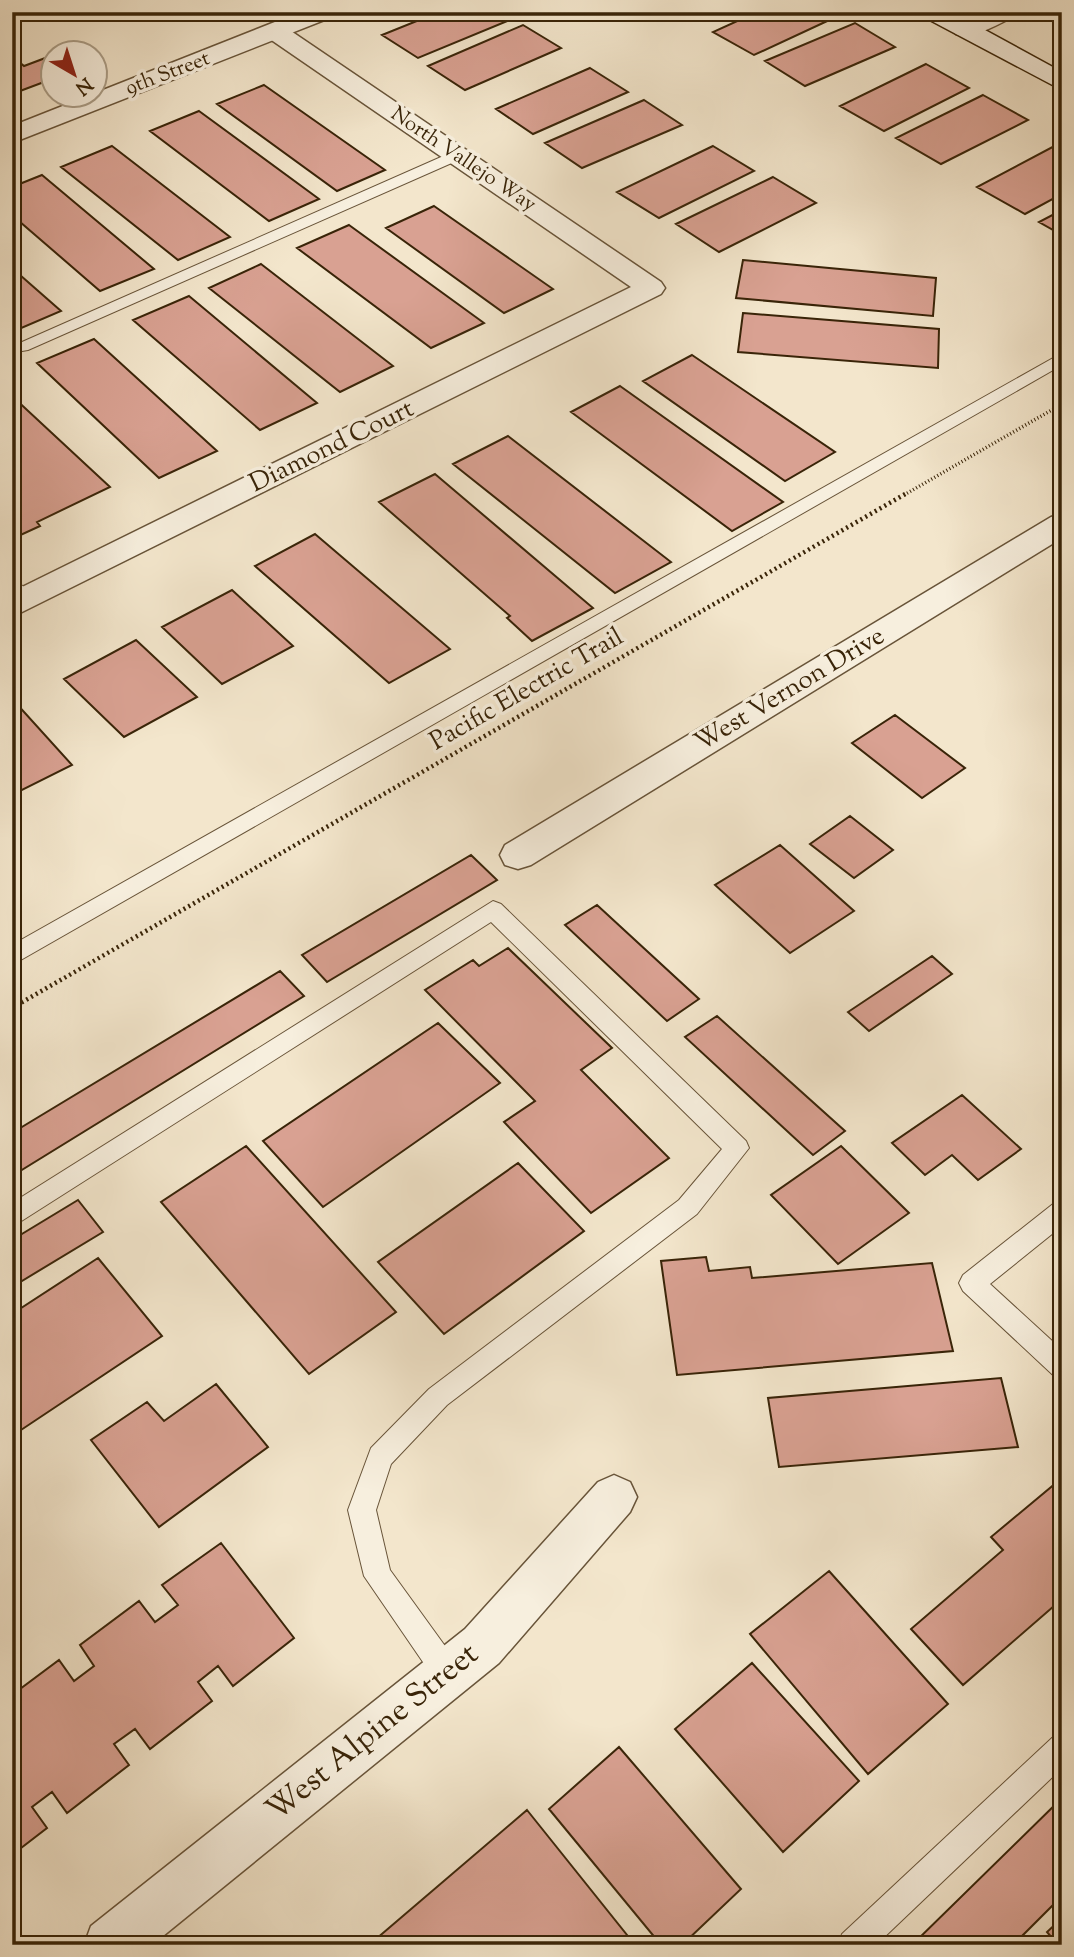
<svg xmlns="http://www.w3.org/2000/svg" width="1074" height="1957" font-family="'Sorts Mill Goudy',serif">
<rect width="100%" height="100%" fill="#f3e6cc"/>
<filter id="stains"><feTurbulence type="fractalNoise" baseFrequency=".00286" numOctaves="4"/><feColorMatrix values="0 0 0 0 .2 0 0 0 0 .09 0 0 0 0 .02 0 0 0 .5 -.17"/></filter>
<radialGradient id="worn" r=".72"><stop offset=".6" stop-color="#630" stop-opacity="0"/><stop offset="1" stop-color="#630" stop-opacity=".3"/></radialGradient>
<path fill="#d9a192" stroke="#392408" stroke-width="2" d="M439,12h62l11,7 -94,39 -36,-23z
M757,12h75l6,4 -84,39 -41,-23z
M855,23l40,24 -90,39 -40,-25z
M523,25l38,23 -96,42 -37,-24z
M12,56l12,10 24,-9 4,3v19l-40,15z
M926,64l43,24 -85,43 -44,-25z
M590,68l38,24 -95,42 -37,-25z
M264,85l121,85 -48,21 -120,-87z
M983,95l45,25 -87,44 -45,-26z
M644,100l38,25 -100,43 -37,-25z
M199,111l120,88 -50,22 -119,-90z
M1062,142v52l-37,20 -48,-27z
M112,146l118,91 -52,23 -117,-93z
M713,146l41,25 -95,47 -42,-26z
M42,175l112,94 -54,22 -88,-76v-28z
M773,177l43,26 -97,49 -43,-28z
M434,206l119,83 -49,24 -118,-85z
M1062,210v25l-23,-13z
M349,225l135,98 -53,25 -134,-100z
M743,260l193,18 -3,38 -197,-18z
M261,264l132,102 -53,26 -131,-104z
M12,268l49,43 -49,21z
M189,296l128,107 -57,27 -127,-110z
M743,313l196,16 -1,39 -200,-16z
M94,339l123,112 -58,27 -122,-115z
M692,355l143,97 -50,29 -142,-100z
M620,386l163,116 -51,29 -161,-119z
M12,396l98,91 -73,35 3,4 -28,13z
M508,436l163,126 -56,31 -162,-129z
M435,474l158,134 -61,33 -25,-23 3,-2 -131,-114z
M315,534l135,115 -61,34 -134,-117z
M232,590l61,56 -71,38 -60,-57z
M136,640l61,57 -73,40 -60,-58z
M15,702l57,63 -60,30v-92z
M895,715l70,53 -43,30 -70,-55z
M850,816l43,34 -39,28 -44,-34z
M780,845l74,66 -64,42 -75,-68z
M471,855l26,25 -170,102 -25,-27z
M597,905l102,94 -32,22 -102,-96z
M508,948l104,100 -31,22 88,88 -78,55 -87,-91 31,-21 -110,-111 48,-30 6,6z
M932,956l20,18 -83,57 -21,-19z
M280,971l24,25 -292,180v-43z
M717,1016l128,115 -32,24 -128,-118z
M438,1023l62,60 -177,124 -60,-66z
M962,1095l59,54 -43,31 -26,-25 -27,20 -33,-32z
M246,1146l150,166 -87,62 -148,-172z
M841,1146l68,67 -71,51 -67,-69z
M518,1163l66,68 -140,103 -66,-72z
M78,1200l25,32 -91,55v-47z
M706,1257l3,14 41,-4 2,11 180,-15 21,88 -276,24 -16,-114z
M98,1258l64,78 -150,100v-122z
M1001,1378l17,69 -239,20 -11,-69z
M216,1384l52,63 -109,80 -68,-87 56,-38 17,19z
M1062,1478v121l-99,86 -52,-56 92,-79 -12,-13z
M221,1543l73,95 -61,48 -15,-20 -20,16 14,19 -62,48 -15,-20 -21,15 15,21 -62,48 -15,-21 -20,15 15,21 -35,27v-160l47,-35 15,21 20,-15 -14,-21 59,-44 16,21 23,-17 -16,-20z
M829,1571l119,133 -80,70 -118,-140z
M752,1663l107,118 -76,71 -108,-123z
M619,1747l122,142 -59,56h-21l-112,-136z
M1062,1798v98l-49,49h-101z
M527,1810l108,135h-266z
M1062,1918v27h-4l-11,-13z"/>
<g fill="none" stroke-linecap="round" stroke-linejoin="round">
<g stroke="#685439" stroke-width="2">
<path id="service" d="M457,150l8,5 -2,3 -435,192 -6,1 -9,-5z
M1062,353v12l-1050,600v-20z
M12,581c10,2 18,11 23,19l-3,5h-14l-6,-6z
M493,901l8,3 245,237 3,7 -52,66 -250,191 -56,59 -15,46 14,60 68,94 4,10 -4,10 -10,4 -10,-4 -74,-108 -16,-66 23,-62 58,-59 250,-189 43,-51 -231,-227 -479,305v-24z
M1062,1200v26l-72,58 72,66v29l-9,-4 -90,-84 -4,-8 4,-8 90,-71z
M1062,1733v35l-186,177h-38l4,-11 210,-196z"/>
</g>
<g stroke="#685439" stroke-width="3">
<path id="minor" d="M983,12h33l-3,5c-17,8 -38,22 -57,17l-3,-5 3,-5z
M276,25l9,2 376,255 4,6 -4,6 -649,323v-25l619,-305 -364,-250 -3,-5 3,-5z
M1062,514v24l-531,327 -13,4 -13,-4 -5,-10 5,-10 546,-328z
M614,1475l16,7 7,15 -7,15 -131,151 -347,282h-68l7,-19 374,-297 133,-147z"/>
</g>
<g stroke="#685439" stroke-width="3">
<path id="tertiary" d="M300,12h35l-3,5 -320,126v-17z"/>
</g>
<g stroke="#392408" stroke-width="3">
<path id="secondary" d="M921,12h31l110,60v18l-138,-73z"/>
</g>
<path stroke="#392408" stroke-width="3.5" stroke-dasharray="1 2.5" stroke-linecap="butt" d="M904,495l158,-91"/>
<path stroke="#392408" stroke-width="4.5" stroke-dasharray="2 3.5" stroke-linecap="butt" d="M12,1008l895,-515"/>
<use href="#service" fill="#f7efde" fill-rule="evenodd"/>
<use href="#minor" fill="#f7efde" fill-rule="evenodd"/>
<use href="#tertiary" fill="#f7efde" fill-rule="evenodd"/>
<use href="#secondary" fill="#f7efde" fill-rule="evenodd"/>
</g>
<g text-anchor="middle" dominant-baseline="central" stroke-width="7" stroke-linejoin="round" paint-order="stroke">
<g font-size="21" fill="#392408" stroke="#f7efde">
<text transform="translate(168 74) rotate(-21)">9th Street</text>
<text transform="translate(463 160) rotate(34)">North Vallejo Way</text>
</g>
<g font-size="26" fill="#392408" stroke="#f7efde">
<text transform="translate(332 447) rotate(-26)">Diamond Court</text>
<text transform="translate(527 690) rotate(-30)">Pacific Electric Trail</text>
<text transform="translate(790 690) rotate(-31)">West Vernon Drive</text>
</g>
<g font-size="32" fill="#392408" stroke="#f7efde">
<text transform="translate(373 1733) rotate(-39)">West Alpine Street</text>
</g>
</g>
<rect width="1074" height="1957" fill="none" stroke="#f3e6cc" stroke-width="42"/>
<rect x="14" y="14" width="1046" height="1929" fill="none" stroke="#392408" stroke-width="3.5"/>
<rect x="21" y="21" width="1032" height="1915" fill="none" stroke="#392408" stroke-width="2"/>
<g transform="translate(74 74) rotate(141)"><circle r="33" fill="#f7efde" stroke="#ab9e88" stroke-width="2"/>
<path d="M0-5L12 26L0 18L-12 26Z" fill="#8f2418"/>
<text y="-10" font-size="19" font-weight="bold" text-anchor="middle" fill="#392408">N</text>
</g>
<rect width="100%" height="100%" filter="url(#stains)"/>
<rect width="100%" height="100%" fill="url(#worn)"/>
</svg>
